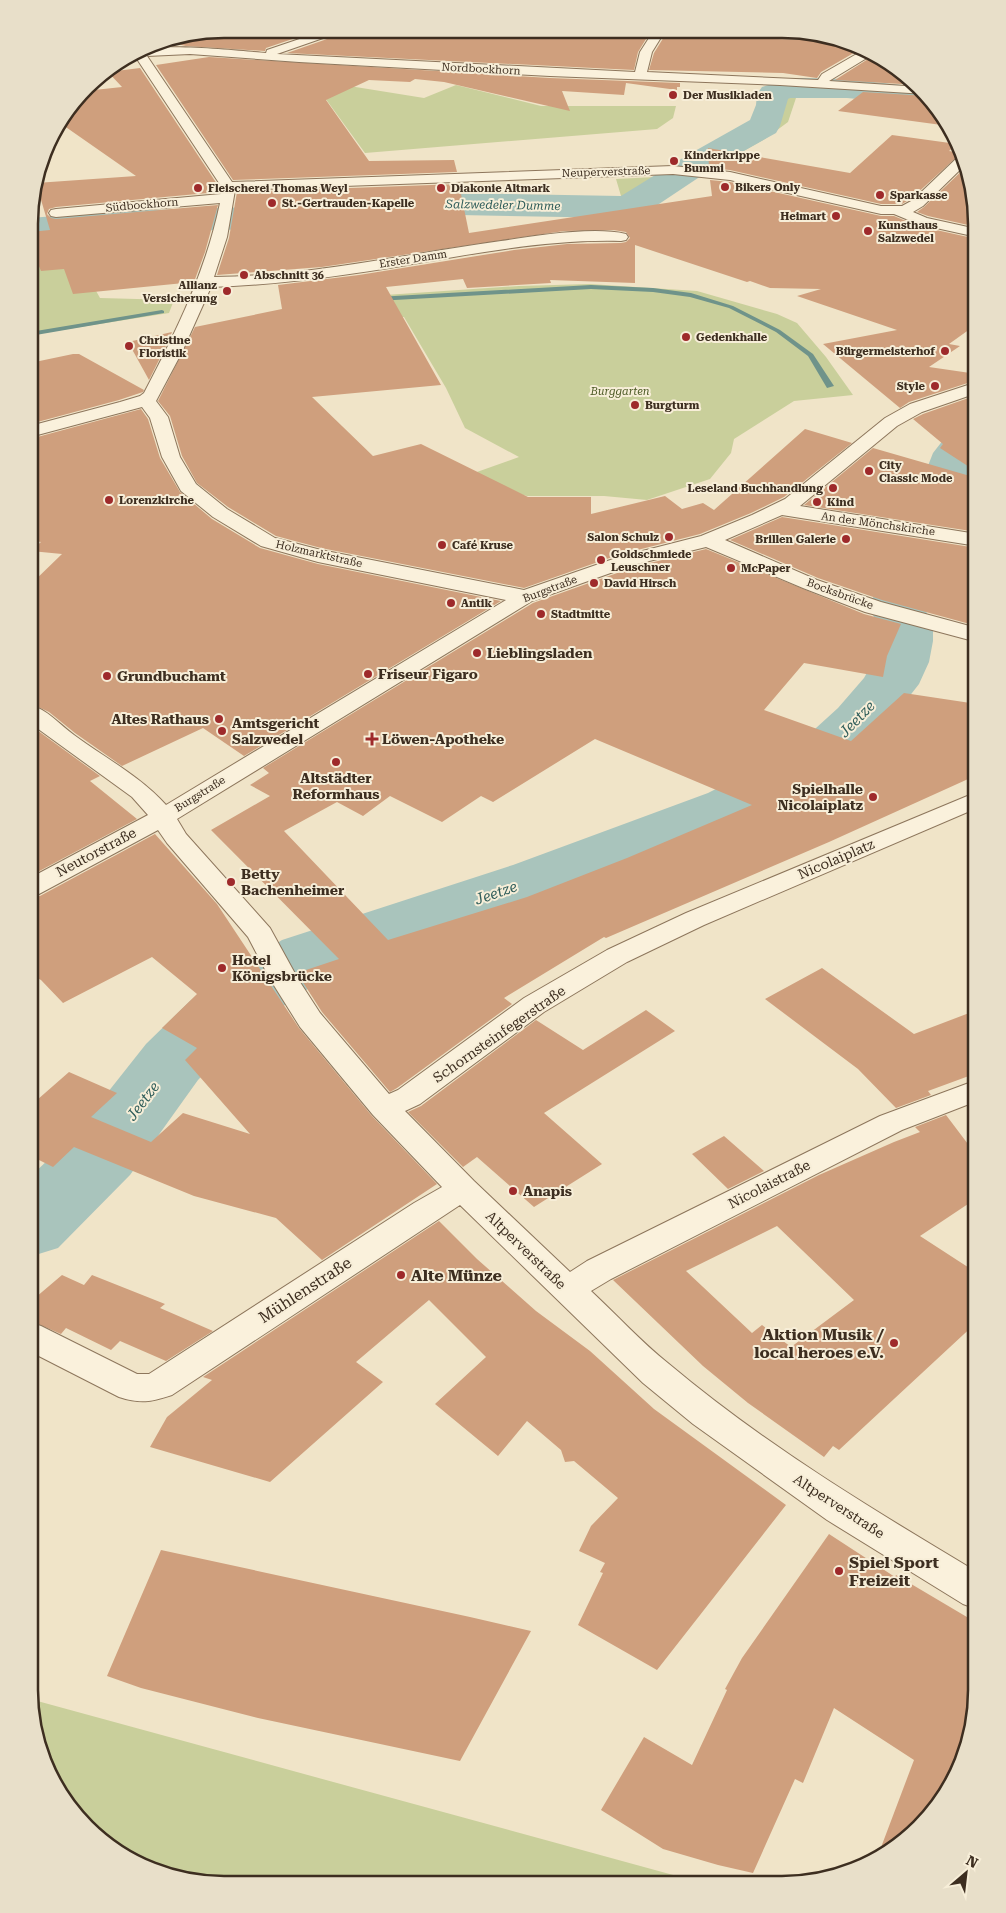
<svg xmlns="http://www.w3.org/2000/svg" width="1006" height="1913" font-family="'Roboto Serif',serif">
<rect width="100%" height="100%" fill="#f0e4c8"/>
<path fill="#c9cf9b" d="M312,80l112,18 32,-13 85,21h135l-3,12 -16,11 -292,24z
M800,88l27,1 -1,8 -30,1 -8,24 -23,17 -50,28 -23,-5 66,-38 18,-29 8,-5z
M655,177h26l-36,28 -23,5 -155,-3 -4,-6 158,-5 -5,-17z
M76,255l24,43 74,2 -5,13 -139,22v-46l4,-3 -4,-5v-24z
M590,284l107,7 80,23 20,9 29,34 27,38 -59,6 -60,38 -3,14 -21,26 -63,21 -43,-4h-77l-67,-18 59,-21 -54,-29 -19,-40 -42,-71 -112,-6 5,-10 222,-15z
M30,1699l676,185 -508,-1 -49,-14 -54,-33 -33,-38 -23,-46z"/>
<path fill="#a9c4bc" stroke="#6f938a" d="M783,86l65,3 80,7 2,3 -130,-11c-12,1 -21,7 -33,8l1,-6z"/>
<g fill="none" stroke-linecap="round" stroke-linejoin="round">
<path fill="#6f938a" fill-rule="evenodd" d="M591,285l62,3 38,5 42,13 47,24 33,24 21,32 -7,2 -19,-32 -32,-24 -47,-24 -39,-11 -37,-5 -62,-3 -214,12 -3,-2 3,-2z
M162,310l2,1v2l-134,23v-4z"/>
<path fill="#a9c4bc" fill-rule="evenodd" d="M802,78l45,1 72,8 16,18 -7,1 -81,-8h-57l-2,1 -8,27 -4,7 -66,37 -63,42 -26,6 -213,-4 -154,15 -136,4 -88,7v-22l88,-7 136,-4 154,-15 213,4 65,-40 64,-36 6,-15 1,-11 5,-7 22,-7z
M977,413v47l-6,21 -2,22 -7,11 -18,4 -18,-4 -7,-11 3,-22 11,-28 28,-36z
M919,541l18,5 8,11 -22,49 10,18v17l-4,21 -10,22 -39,50 -33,30 -42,28 -53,27 -191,74 -229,79 -90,63 -44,45 -68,95 -72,73 -29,9v-79l45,-43 72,-91 44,-43 92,-61 231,-75 195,-72 53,-27 44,-28 33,-30 26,-30 9,-16 4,-21v-17l-8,-18 24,-49 8,-11z"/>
</g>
<path fill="#cf9f7d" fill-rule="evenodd" d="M224,29h98l-56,19 -1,3 -79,-5 -22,-5z
M348,30l263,1 7,5 28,3 -8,13 -4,18 -347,-17 60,-21z
M667,32h94l-11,6 58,2 56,7 -43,25 -4,6 -34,-5 -134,-3 5,-17z
M876,54l35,23 7,8 -83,-5z
M209,57l341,21 130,5v4h-3v3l-51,-7 -2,12 -62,-4 8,20 -126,-29 -29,-3 -5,3 -41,-2 -43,20 43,61 85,-1 3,12 -224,8 -77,-115z
M140,68l79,119v5l-163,15 -7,2 -2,5 4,4 5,1 162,-14 -13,47 -11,30 -121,12 -9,-25 -23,2 -11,-27v-12l20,-2 -14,-47 100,-7 -76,-53 25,-32 37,-4 -14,-15z
M863,92l64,4 17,19 5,11 -111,-15z
M892,135l65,9 -8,7 12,2 -49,45 -10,6h-21l-151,-34 -21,-2 -1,-20 142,25z
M968,165l9,62 -49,-11 -11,-4 7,-5z
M710,180l20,2 151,34h13l24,10 59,13v85l-28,20 11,2 -31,21 48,7v6l-68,22 -9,6 -77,-64 74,-14 -100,-34 24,-7 -51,-1 -20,-7 -3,1 -112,-37v38l-85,-3 1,3 -84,5 -4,-9 -77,8 55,98 -129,12 61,59 48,-12 107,53h63v17l74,-18 17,13 21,-6 11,7 91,-81 47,14 -68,54 -33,16 -51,21 -82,21 -94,33 -203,-40 -45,-12 -48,-29 -31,-24 -15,-27 -12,-40 -12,-15 37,-74 87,-18 -4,-24 81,-10 155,-25 53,-6 54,-1 5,-1 4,-4 -4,-6 -13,-2 -49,1 -242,36 -105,8 12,-37 8,-46 222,-8 10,49 243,-37z
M172,332l-6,14 -17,34 -21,-38z
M73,354h6l65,36 -1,2 -24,8 -89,24v-61z
M977,395v77l-37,-24 3,-4 -30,-25 10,-5z
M141,409l7,10 12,39 20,34 32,27 48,29 58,16 183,37 -257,155 -41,-28 -81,38 -47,-33 -26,-21 -19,-9v-118l32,-31 -31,-3 10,-9 -11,-2v-101z
M873,448l104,30v54l-173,-27z
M782,517l195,31v78l-95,-26 -64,-22 -88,-38z
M706,549l158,65 37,10 -14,32 -4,21 -79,-14 -40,47 87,31 53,-48 73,11v71l-148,67 -223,96 -2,-1 -100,61 8,6 -115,84 -7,4 -68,-80 -25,-39 42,-14 -128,-129 59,-34 -20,-11 19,-12 -6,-5 270,-165 101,-36zM595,739l157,66 -125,53 -100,39 -139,43 -104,-109 53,-29 26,14 27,-20 52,26 39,-26 12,6z
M30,725l70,51 -10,5 47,38 -107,57z
M155,834l62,70 82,124 73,88 65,68 -115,76 -46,-42 -82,-22 -120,-49 -21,20 -24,-12v-48l40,-35 48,21 -26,24 60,25 32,-29 67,21 -65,-74 12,-12 -35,-20 35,-34 -45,-37 -89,46 -22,-23 -11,-6v-76l10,-2z
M822,968l92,66 63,-24v63l-49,18 3,4 -35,13 -38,-39 -93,-70z
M646,1010l29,21 -131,82 58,51 -68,43 -57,-50 -14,10 -55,-55 13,-6 115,-86 47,30z
M946,1115l31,41v42l-57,38 57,37v49l-138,128 -6,-4 -9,11 -76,-54 -45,-37 -90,-86 206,-105 75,-33 26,-10 -5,-5zM777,1226l77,74 -63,47 -29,-22 -10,8 -66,-62z
M724,1136l40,35 -36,18 -36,-35z
M439,1221l38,38 59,52 54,40 64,58 132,96 -129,165 -79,-45 25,-52 -3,-1 5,-9 -26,-12 12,-25 27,-28 -44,-37 -9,1 -4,-12 -34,-29 -29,35 -63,-52 51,-47 -57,-57 -73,62 27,20 -113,100 -120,-35 17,-30 45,-37 -9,-3z
M62,1275l22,10 8,-10 73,29 -5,4 53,23 -47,30 -46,-20 -9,9 -45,-22 -5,6 -32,-14v-17z
M829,1534l66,43 1,-2 81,48v79l-14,62 -26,44 -46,43 -14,7 37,-98 -80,-52 -31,75 -8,-4 -42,94 -35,-8 -55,-16 -62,-39 43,-73 48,28 35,-75 -2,-1 17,-31z
M161,1550l309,67 61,14 -71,130 -202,-43 -117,-30 -34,-12z"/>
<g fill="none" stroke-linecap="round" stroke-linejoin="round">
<g stroke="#8d765c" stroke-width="2">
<path id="minor" d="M329,29l17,1 -69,24 358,18 5,-20 9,-14 -31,-4 -5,-3h52l-13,21 -5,20 171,8 4,-6 45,-26 8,5 -46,28 91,6 6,7 -146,-9 -230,-9 -251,-14 -109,-8 -43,2 85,126 441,-16 57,6 151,34h21l11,-6 47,-45 4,-1 3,9 -44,43 -10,6 14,6 50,11v8l-59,-13 -24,-10h-13l-151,-34 -57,-6 -438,16 -8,47 -13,40c97,-1 192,-23 287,-36 33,-5 93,-15 125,-7l2,3 -2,3 -5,1c-72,-2 -144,12 -214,24 -65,11 -130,20 -196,22l-29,65 -26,49 12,16 12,40 16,27 31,25 48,29 46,12 203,40 95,-33 82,-21 51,-21 33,-16 100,-81 25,-14 67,-22v11l-55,19 -25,14 -97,80 177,28v12l-195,-31 -57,25 92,40 64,22 96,26v14l-112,-30 -62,-24 -97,-41 -73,18 -101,36 -355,218 9,15 84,94 28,51 22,34 69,81 9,-4 126,-92 83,-48 79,-37 291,-121v16l-273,117 -77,37 -83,50 -124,92 -15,7 69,70 96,91 17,-11 293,-145 97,-36v21l-75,29 -291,149 -20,12c26,24 50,51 78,73 95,80 201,144 308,208v37l-14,-5 -136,-84 -134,-96 -50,-41 -183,-178 -288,190c-22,7 -31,9 -53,2l-90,-46v-29l12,4 96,48h12l265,-171 28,-16 -69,-72 -73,-88 -30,-48 -22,-42 -81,-94 -9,-13 -119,64 -9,2v-18l118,-63 -16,-18 -102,-74v-18c17,4 30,20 44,30 31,23 66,41 92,70l340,-205 -188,-38 -57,-16 -48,-29 -32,-26 -19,-34 -12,-39 -8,-11 -112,30v-11l90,-24 20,-6 4,-3c32,-61 62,-122 76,-190l-164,14 -5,-1 -2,-3 2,-3 5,-1 165,-15v-8l-88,-133c20,-12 106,-2 133,0l1,-3z"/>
</g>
<use href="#minor" fill="#faf1dc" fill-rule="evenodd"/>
</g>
<g fill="#9e2a2b" stroke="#f7eed8" stroke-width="2">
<circle cx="673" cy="95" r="5"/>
<circle cx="674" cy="161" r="5"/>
<circle cx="725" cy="187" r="5"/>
<circle cx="198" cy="188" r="5"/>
<circle cx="441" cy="188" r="5"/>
<circle cx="880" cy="195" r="5"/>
<circle cx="272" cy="203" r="5"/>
<circle cx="836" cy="216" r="5"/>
<circle cx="868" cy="231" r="5"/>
<circle cx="244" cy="275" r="5"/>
<circle cx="227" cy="291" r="5"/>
<circle cx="686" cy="337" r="5"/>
<circle cx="129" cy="346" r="5"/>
<circle cx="945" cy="351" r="5"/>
<circle cx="935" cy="386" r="5"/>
<circle cx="635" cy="405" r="5"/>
<circle cx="869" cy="471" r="5"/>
<circle cx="833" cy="488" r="5"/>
<circle cx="109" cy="500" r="5"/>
<circle cx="817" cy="502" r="5"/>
<circle cx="669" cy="537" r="5"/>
<circle cx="846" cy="539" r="5"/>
<circle cx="442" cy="545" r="5"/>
<circle cx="601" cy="560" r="5"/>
<circle cx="731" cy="568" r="5"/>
<circle cx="594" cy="583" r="5"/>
<circle cx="451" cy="603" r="5"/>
<circle cx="541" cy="614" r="5"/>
<circle cx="477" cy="653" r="5"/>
<circle cx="368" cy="674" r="5"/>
<circle cx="107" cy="676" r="5"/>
<circle cx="219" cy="719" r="5"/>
<circle cx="222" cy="731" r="5"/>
<path d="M369.5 731.5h5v5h5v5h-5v5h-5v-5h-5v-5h5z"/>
<circle cx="336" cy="762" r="5"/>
<circle cx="873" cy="797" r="5"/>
<circle cx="231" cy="882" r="5"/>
<circle cx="222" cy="968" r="5"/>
<circle cx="513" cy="1191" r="5"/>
<circle cx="401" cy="1275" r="5"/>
<circle cx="894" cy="1343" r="5"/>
<circle cx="839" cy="1571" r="5"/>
</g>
<g text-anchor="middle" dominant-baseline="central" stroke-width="4" stroke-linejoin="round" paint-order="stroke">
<g font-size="11" fill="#3d2e20" stroke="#f7eed8">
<text transform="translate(481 69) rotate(3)">Nordbockhorn</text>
<text transform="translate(606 172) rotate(-2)">Neuperverstraße</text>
<text transform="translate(142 205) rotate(-5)">Südbockhorn</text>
<text transform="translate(413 259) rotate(-9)">Erster Damm</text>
<text transform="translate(878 524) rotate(8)">An der Mönchskirche</text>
<text transform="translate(319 554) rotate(13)">Holzmarktstraße</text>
<text transform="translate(550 589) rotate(-21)">Burgstraße</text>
<text transform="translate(840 594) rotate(20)">Bocksbrücke</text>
<text transform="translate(200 794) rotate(-32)">Burgstraße</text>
</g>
<g font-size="11" font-weight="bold" fill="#3d2e20" stroke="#f7eed8" text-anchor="start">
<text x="683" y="95">Der Musikladen</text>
<text x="684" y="155">Kinderkrippe<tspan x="684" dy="13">Bummi</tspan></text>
<text x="735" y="187">Bikers Only</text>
<text x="208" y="188">Fleischerei Thomas Weyl</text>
<text x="451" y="188">Diakonie Altmark</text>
<text x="890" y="195">Sparkasse</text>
<text x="282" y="203">St.-Gertrauden-Kapelle</text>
<text x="826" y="216" text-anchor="end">Heimart</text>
<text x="878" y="225">Kunsthaus<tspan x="878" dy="13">Salzwedel</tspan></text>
<text x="254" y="275">Abschnitt 36</text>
<text x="217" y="285" text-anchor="end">Allianz<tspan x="217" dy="13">Versicherung</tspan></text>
<text x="696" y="337">Gedenkhalle</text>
<text x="139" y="340">Christine<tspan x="139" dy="13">Floristik</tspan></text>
<text x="935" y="351" text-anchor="end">Bürgermeisterhof</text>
<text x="925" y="386" text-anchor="end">Style</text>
<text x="645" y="405">Burgturm</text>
<text x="879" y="465">City<tspan x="879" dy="13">Classic Mode</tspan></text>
<text x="823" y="488" text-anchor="end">Leseland Buchhandlung</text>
<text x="119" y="500">Lorenzkirche</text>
<text x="827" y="502">Kind</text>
<text x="659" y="537" text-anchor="end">Salon Schulz</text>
<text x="836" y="539" text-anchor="end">Brillen Galerie</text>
<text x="452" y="545">Café Kruse</text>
<text x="611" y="554">Goldschmiede<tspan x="611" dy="13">Leuschner</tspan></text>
<text x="741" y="568">McPaper</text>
<text x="604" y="583">David Hirsch</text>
<text x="461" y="603">Antik</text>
<text x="551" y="614">Stadtmitte</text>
</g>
<g font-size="11" font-style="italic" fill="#4d5a26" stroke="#f7eed8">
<text x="620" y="391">Burggarten</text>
</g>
<g font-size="12" font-style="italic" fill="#2f5d5a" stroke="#f7eed8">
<text transform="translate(503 205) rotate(1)">Salzwedeler Dumme</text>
</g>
<g font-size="14" font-weight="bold" fill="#3d2e20" stroke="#f7eed8" text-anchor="start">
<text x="487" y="653">Lieblingsladen</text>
<text x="378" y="674">Friseur Figaro</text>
<text x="117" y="676">Grundbuchamt</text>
<text x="209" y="719" text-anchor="end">Altes Rathaus</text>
<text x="232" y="723">Amtsgericht<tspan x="232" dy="16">Salzwedel</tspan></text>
<text x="382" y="739">Löwen-Apotheke</text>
<text x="336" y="778" text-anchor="middle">Altstädter<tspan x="336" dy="16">Reformhaus</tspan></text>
<text x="863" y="789" text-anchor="end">Spielhalle<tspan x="863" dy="16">Nicolaiplatz</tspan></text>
<text x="241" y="874">Betty<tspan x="241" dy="16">Bachenheimer</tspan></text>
<text x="232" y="960">Hotel<tspan x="232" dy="16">Königsbrücke</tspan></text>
<text x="523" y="1191">Anapis</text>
</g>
<g font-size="14" fill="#3d2e20" stroke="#f7eed8">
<text transform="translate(96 852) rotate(-28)">Neutorstraße</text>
<text transform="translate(836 859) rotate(-23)">Nicolaiplatz</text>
<text transform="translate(499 1034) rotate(-35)">Schornsteinfegerstraße</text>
<text transform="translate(769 1184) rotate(-27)">Nicolaistraße</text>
<text transform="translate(526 1250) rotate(44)">Altperverstraße</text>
<text transform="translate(839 1506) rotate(33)">Altperverstraße</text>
</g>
<g font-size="15" font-style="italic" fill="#2f5d5a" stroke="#f7eed8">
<text transform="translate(857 719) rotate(-46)">Jeetze</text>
<text transform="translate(496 893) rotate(-19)">Jeetze</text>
<text transform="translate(143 1101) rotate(-53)">Jeetze</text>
</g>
<g font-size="16" font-weight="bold" fill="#3d2e20" stroke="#f7eed8" text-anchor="start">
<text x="411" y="1275">Alte Münze</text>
<text x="884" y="1334" text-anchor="end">Aktion Musik /<tspan x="884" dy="18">local heroes e.V.</tspan></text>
<text x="849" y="1562">Spiel Sport<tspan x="849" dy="18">Freizeit</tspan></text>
</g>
<g font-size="16" fill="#3d2e20" stroke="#f7eed8">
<text transform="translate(305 1290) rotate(-33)">Mühlenstraße</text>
</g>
</g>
<path d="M0 0H1006V1913H0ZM224 38H782A186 186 0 0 1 968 224V1690A186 186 0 0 1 782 1876H224A186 186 0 0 1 38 1690V224A186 186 0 0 1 224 38Z" fill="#e8dfc9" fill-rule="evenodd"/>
<path fill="none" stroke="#3d2e20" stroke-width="2.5" d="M224 38H782A186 186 0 0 1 968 224V1690A186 186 0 0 1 782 1876H224A186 186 0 0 1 38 1690V224A186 186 0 0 1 224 38Z"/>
<g transform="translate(966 1873) rotate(28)" stroke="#f7eed8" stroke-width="4" paint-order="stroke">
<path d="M0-4L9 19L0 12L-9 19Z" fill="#3d2e20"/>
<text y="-8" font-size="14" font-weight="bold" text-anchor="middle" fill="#3d2e20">N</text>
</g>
</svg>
